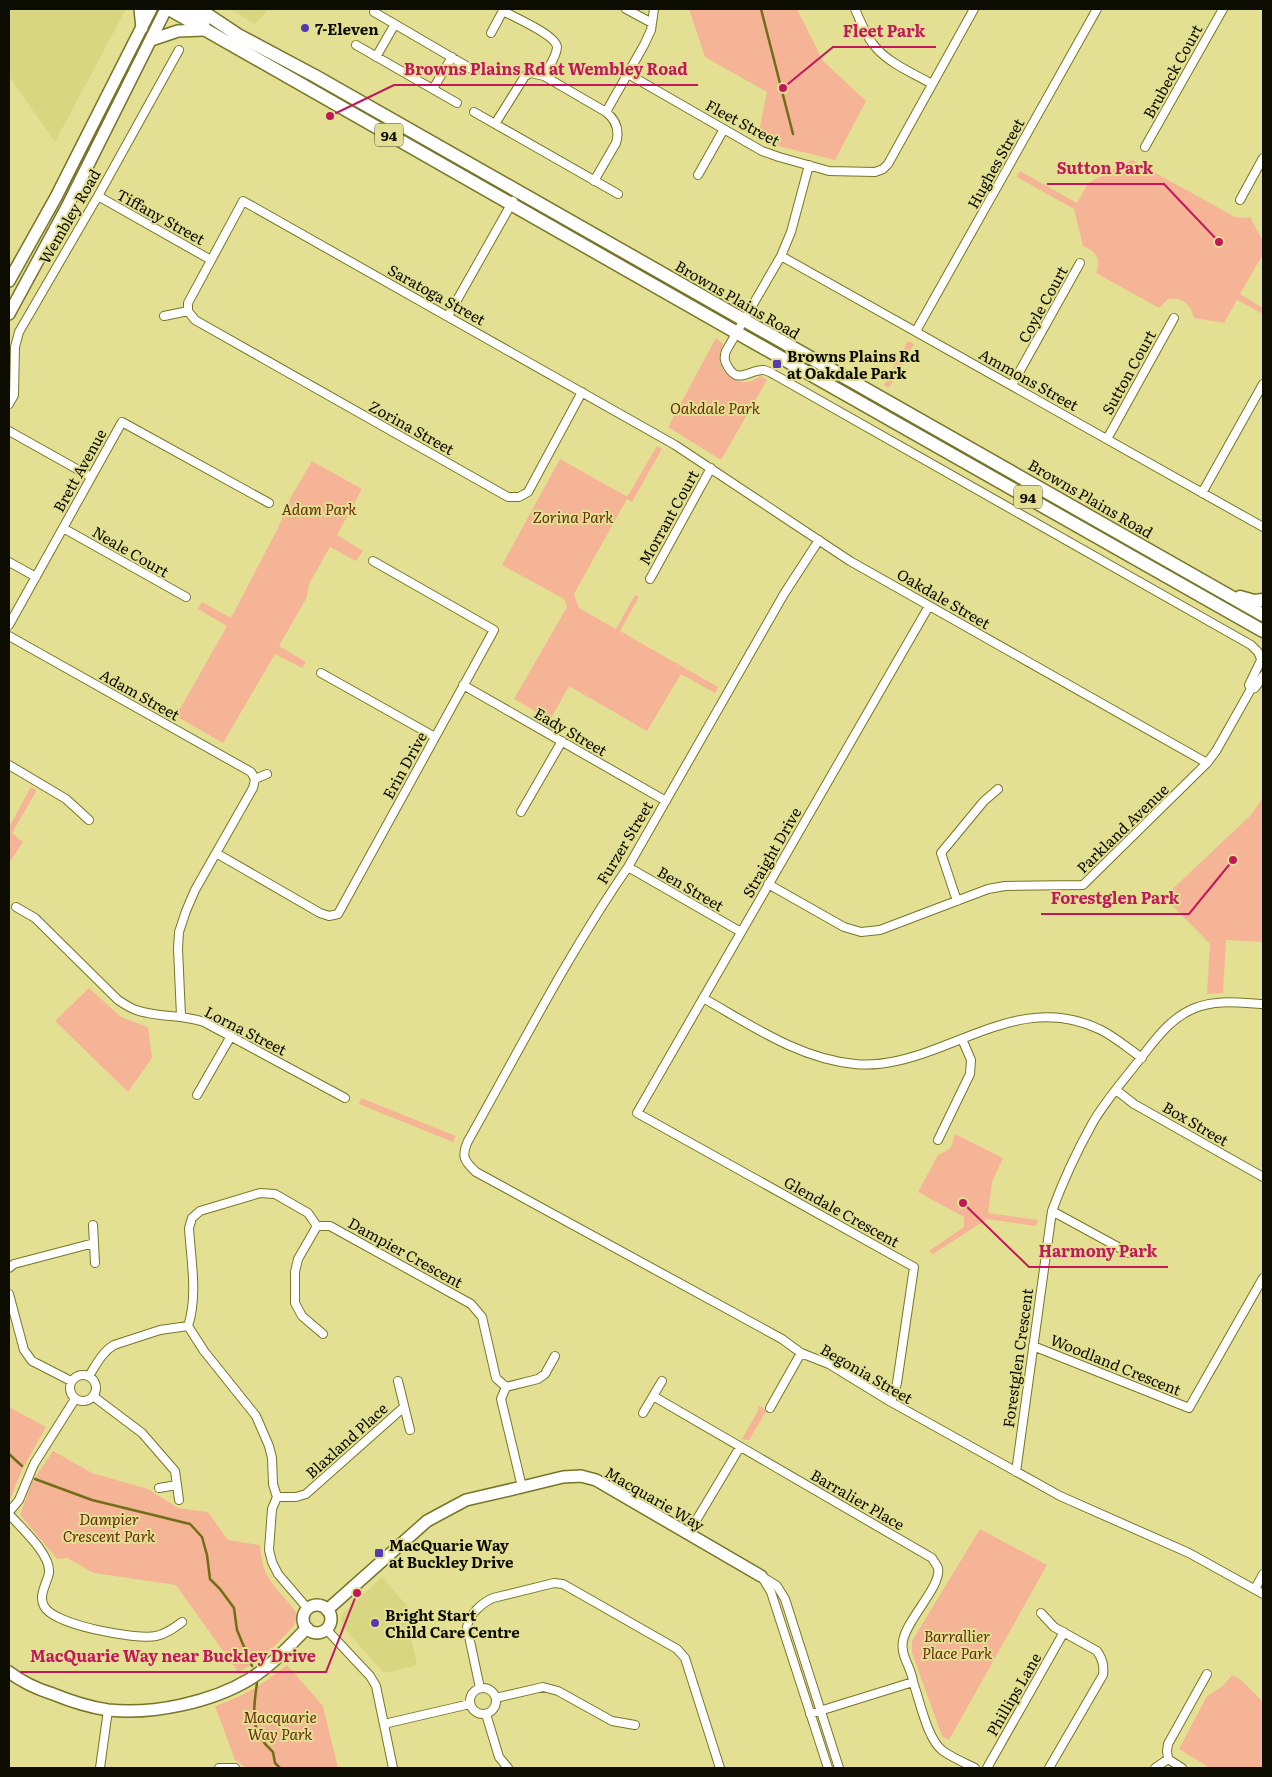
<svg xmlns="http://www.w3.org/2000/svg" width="1272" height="1777" font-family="Literata,serif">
<rect width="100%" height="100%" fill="#e3e093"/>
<path fill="#d9d681" d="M9,9h117l-71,133 -46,-66z
M229,9h40l-14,15z
M382,1577l26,30 -3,4 12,54 -33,8 -42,-47 -1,-6 1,-6z"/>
<path fill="#f5b496" d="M689,9h108l26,52 43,40 -31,59 -57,-14 -20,-10 9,-44 -62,-35z
M1132,160l103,57 8,1 7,-1 13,24v13l-23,40 23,14v6l-26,-14 -13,23 -30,-5c-3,-14 -12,-21 -26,-19l-9,9 -63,-35c6,-13 0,-22 -13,-27l-9,-37 -57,-32 3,-6 57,32 11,-20z
M716,338l7,6c-1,3 -3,8 -3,11 -2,15 11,27 25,27 5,0 11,-3 15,-6l7,4 -46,80 -53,-33z
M908,341l6,3 -25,44 -5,-3z
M657,446l5,3 -30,53 -5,-3 -53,95 5,14 37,21 19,-34 4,2 -19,34 98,56 -3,6 -34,-19 -34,57 -78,-45 -19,34 -36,-21 53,-92 -3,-8 -62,-34 58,-106 66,37 3,-2z
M312,461l50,28 -25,46 26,16 -7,10 -26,-14 -21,37 -2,13 -28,49 27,16 -4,6 -27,-14 -52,89 -47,-27 51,-90 -29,-17 4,-7 29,16 47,-90 13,-31z
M31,787l6,3 -25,43 11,9 -14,21v-36z
M1263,797v145l-37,-2 -3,53 -16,1 3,-50 -46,-47 87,-82z
M89,988l32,29 27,10 4,31 -24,34 -73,-71z
M361,1098l95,38 -3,6 -94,-38z
M955,1134l48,24 -11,24 -4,31 50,7 -2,6 -49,-7 -54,35 -4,-3 35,-24v-10l-46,-25 20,-37 10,-5 3,-3z
M757,1405l14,7 -6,1 -16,27 -7,-1 17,-30z
M9,1407l37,20 -24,43 -11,27 -2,2z
M53,1451l39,22 56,16 30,19 30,4 20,28 32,5c1,12 3,25 10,35 8,13 21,22 28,36l-4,10 -33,34 -23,12 -62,-87 -82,-12 -27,-15 -10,1 -37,-44 12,-33z
M980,1529l67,36 -98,175 -7,-4 -30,-83v-12z
M287,1665l36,41 15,62h-92l-11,-8 -20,-54c31,-11 47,-21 72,-41z
M1232,1675l9,5 22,22v66h-53l-31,-19 28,-53 16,-10z"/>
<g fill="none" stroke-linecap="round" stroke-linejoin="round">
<path stroke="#726e16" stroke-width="2.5" d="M761,9l32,125
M9,1454l13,12
M35,1479l57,21 98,24 12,13 5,18 3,24 10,10 14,19 3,22 15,36
M257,1683c-4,29 -8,48 16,69l2,11 5,5"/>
<g stroke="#787528" stroke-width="10">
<path id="street" d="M626,9l26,14
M855,9c5,11 10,25 18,35 14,19 40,29 59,40
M503,11c11,6 53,24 54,36 0,9 -9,21 -13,29
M374,12l101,59
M491,33l13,-24
M356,45l101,58
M376,57l19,-33
M628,74l134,77 17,6 50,14 46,1 8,-3 5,-5 86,-155
M433,89l19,-32
M474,112l144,82
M606,112l38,-67 7,-15 3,-21
M495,124l30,-48 6,-3 13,3 62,36c10,8 14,18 10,31l-22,38
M1145,147l78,-138
M809,165l-18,67 -10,24 -55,95c-2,6 -2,10 2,16 10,18 22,2 36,3 4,1 8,3 11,5l476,270 7,7 4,9
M698,175l26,-46
M98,196l113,64
M1240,200l23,-42
M781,256l482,271
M164,316l24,-5
M448,316l65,-115
M916,331l181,-322
M1012,385l68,-122
M582,392l-54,100 -9,5h-11l-313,-177 -7,-9v-8l55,-102 432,244 175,116 357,202
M9,404l5,-9 1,-48 4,-15 79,-136 81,-146
M9,431l82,46
M1107,439l67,-121
M1202,493l61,-109
M63,528l123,69
M819,540l-35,54 -156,273c-60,87 -108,182 -160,274 -7,15 -4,20 8,31l306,167 19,14 28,11 62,38 169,94 129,57 74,41
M9,562l27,15
M650,579l61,-111
M9,625l113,-203 147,81
M9,636l242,136 4,7 -2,9 -58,102 -9,21 -7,21 -1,17 3,67
M321,673l114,64
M463,685l203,116
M1251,689l4,-1 8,-12
M9,765l57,34 23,21
M255,779l12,-5
M521,812l41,-71
M216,853l104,60 9,3 9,-2 156,-284 -121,-69
M628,867l113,65
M768,884l76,43 17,5 19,-2 108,-41 17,-3 78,-1 124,-122 9,-12 35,-62 -2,-4 14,-29
M957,901l-16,-48 43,-52 14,-12
M16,907l19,11 83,82c6,4 12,8 18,10 22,8 46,4 68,12l141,76
M703,998c48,27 96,61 152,66 27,3 54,-5 78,-14 57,-21 108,-50 168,-20 14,7 28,19 41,28
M1116,1090l18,14 129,73
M197,1095l34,-59
M938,1140l32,-66 1,-14 -9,-21
M1052,1211l77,42
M93,1225l2,38
M317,1226l-19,33 -3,13v31l7,13 21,18
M9,1268l5,-4 80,-21
M9,1294l15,56 8,11 39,20
M1033,1346l156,62 74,-130
M70 1388a13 13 0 1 1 26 0a13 13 0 1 1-26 0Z
M89,1376c7,-11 13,-24 25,-31l46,-15 28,-4
M398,1381l12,49
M506,1387l32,-8 7,-5 10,-18
M93,1396l49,37 33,38 2,14
M653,1396l279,162c1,2 5,7 6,10 4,18 -32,52 -35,73 -3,15 9,27 10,41
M891,1402l6,-19 17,-116 -277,-154 292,-507
M770,1408l31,-55
M643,1413l19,-32
M1016,1472l36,-261c11,-30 25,-60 40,-87 13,-23 32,-44 48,-65 16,-20 30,-41 55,-51 22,-9 45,-5 68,-4
M159,1488l18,-3 2,15
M277,1497h19l10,-3 98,-87
M9,1512l10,-12 15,-36 41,-65
M9,1514c12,14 42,40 40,59 -2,10 -11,23 -5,33 9,19 92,34 112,30 10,-2 18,-8 26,-14
M688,1534l52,-87
M761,1576l16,10 8,13 54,169
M762,1577l9,15 57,176
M1255,1589l8,-15
M308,1609l-30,-35 -6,-12 -3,-12 3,-41 5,-12 -4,-13 -1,-26 -3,-12 -13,-30 -52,-65 -16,-25c10,-30 3,-66 1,-98l3,-10 8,-7 60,-18 15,1 33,19 9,13h13l141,78 11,13 14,61 10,9 -5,12 21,88
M1041,1613l13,14 43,24c6,9 7,15 6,24l-54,93
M326,1629l44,47 6,10 17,82
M470 1701a13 13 0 1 1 26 0a13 13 0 1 1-26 0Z
M480,1688l-13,-61c2,-13 15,-24 26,-29l61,-15 9,1 114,65 8,9 35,110
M496,1698l47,-11 15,4 54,30 23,4
M486,1714l13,43 9,11
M810,1714l103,-32c7,19 14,57 30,69 10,7 22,12 32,17
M384,1724l86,-20
M100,1768l8,-58
M219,1768h16
M987,1768l77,-136
M1155,1768l13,-9
M1182,1768l-14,-9 -1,-8 1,-7 39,-70"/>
</g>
<g stroke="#787528" stroke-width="14">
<path id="secondary" d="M140,9l2,19
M187,9l17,14
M151,40l27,-9 26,-1
M9,281l47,-84 95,-188
M9,314l59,-109 98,-196
M303 1619a14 14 0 1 1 28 0a14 14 0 1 1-28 0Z
M327,1610l100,-89 39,-21 56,-13 41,-10 18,-1 15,4 165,96
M9,1672c13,10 28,17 44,22 17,7 36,13 55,16 45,5 104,-8 142,-31 22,-14 39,-33 57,-51"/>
</g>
<g stroke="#787528" stroke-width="15">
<path id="primary" d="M169,9l556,317 538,305
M199,9l39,26 77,41 948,539
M1240,597l14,4 9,-1"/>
</g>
<use href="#street" stroke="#fff" stroke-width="8"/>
<use href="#secondary" stroke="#fff" stroke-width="11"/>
<use href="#primary" stroke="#fff" stroke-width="12"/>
</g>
<g fill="#553bb3" stroke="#e3e093" stroke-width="2">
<circle cx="305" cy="28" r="5"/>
<rect x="772" y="359" width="10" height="10" rx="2.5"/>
<rect x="374" y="1548" width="10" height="10" rx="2.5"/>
<circle cx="375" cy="1623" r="5"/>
</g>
<g text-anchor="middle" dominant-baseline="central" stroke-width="4" stroke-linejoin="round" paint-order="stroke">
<g fill="#e3e093" stroke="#4d4c2c" stroke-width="1">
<rect x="375" y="123.5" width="28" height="23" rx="4"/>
<rect x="1014" y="485.5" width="28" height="23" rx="4"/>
</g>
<g font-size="14" font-weight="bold" fill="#0d0c00">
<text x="389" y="135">94</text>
<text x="1028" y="497">94</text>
</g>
<g font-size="15" font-weight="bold" fill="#0d0c00" stroke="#e3e093" text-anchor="start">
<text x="315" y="28">7-Eleven</text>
<text x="787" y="355">Browns Plains Rd<tspan x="787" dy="17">at Oakdale Park</tspan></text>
<text x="389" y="1544">MacQuarie Way<tspan x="389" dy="17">at Buckley Drive</tspan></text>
<text x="385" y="1614">Bright Start<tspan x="385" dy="17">Child Care Centre</tspan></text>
</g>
<g font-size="15" fill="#0d0c00" stroke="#e3e093">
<text transform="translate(1172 71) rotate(-61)">Brubeck Court</text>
<text transform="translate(743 122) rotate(28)">Fleet Street</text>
<text transform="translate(995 163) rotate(-61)">Hughes Street</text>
<text transform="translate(69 216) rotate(-60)">Wembley Road</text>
<text transform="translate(161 216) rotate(29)">Tiffany Street</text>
<text transform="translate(437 294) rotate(29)">Saratoga Street</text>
<text transform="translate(738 299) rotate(30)">Browns Plains Road</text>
<text transform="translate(1042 304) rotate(-61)">Coyle Court</text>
<text transform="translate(1128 372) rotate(-61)">Sutton Court</text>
<text transform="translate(1029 379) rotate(29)">Ammons Street</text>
<text transform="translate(412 427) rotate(29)">Zorina Street</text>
<text transform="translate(79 470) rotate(-61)">Brett Avenue</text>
<text transform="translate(1091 498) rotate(30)">Browns Plains Road</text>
<text transform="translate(668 517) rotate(-61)">Morrant Court</text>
<text transform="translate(131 551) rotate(30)">Neale Court</text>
<text transform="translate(944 598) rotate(30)">Oakdale Street</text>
<text transform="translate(140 694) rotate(29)">Adam Street</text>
<text transform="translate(571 731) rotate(30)">Eady Street</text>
<text transform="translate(404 765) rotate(-61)">Erin Drive</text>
<text transform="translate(1122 828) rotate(-44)">Parkland Avenue</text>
<text transform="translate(624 842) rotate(-59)">Furzer Street</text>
<text transform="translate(771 852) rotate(-60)">Straight Drive</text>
<text transform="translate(691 888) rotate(30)">Ben Street</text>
<text transform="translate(246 1030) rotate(27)">Lorna Street</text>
<text transform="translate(1196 1123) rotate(30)">Box Street</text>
<text transform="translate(842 1211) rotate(29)">Glendale Crescent</text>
<text transform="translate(406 1252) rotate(29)">Dampier Crescent</text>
<text transform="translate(1017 1358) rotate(-82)">Forestglen Crescent</text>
<text transform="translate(1116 1364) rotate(22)">Woodland Crescent</text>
<text transform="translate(867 1373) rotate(30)">Begonia Street</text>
<text transform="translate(346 1440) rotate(-42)">Blaxland Place</text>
<text transform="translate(655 1498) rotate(30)">Macquarie Way</text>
<text transform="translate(858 1499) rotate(30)">Barralier Place</text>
<text transform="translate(1013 1694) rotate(-60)">Phillips Lane</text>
</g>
<g font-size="15" font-style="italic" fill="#682c06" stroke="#e3e093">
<text x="715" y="407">Oakdale Park</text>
<text x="319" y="508">Adam Park</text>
<text x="573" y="516">Zorina Park</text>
<text x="109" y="1518">Dampier<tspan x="109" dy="17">Crescent Park</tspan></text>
<text x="957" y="1635">Barrallier<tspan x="957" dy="17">Place Park</tspan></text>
<text x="280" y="1716">Macquarie<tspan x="280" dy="17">Way Park</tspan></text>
</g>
</g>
<path fill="none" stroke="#c2185b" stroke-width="2" d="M783 88L833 47H936M330 116L394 85H698M1219 242L1164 184H1047M1233 860L1189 914H1041M963 1203L1029 1267H1168M357 1593L326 1672H20"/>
<g fill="#c2185b" stroke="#e3e093" stroke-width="2">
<circle cx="783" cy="88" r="5"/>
<circle cx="330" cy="116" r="5"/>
<circle cx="1219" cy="242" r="5"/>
<circle cx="1233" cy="860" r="5"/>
<circle cx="963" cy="1203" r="5"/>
<circle cx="357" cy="1593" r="5"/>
</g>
<g font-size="16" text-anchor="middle" font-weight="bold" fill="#c2185b" stroke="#e3e093" stroke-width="4" stroke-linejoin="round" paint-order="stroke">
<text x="884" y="37">Fleet Park</text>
<text x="546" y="75">Browns Plains Rd at Wembley Road</text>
<text x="1105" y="174">Sutton Park</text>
<text x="1115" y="904">Forestglen Park</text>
<text x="1098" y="1257">Harmony Park</text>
<text x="173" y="1662">MacQuarie Way near Buckley Drive</text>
</g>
<rect width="1272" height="1777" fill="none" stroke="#0d0c00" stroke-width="20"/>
</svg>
